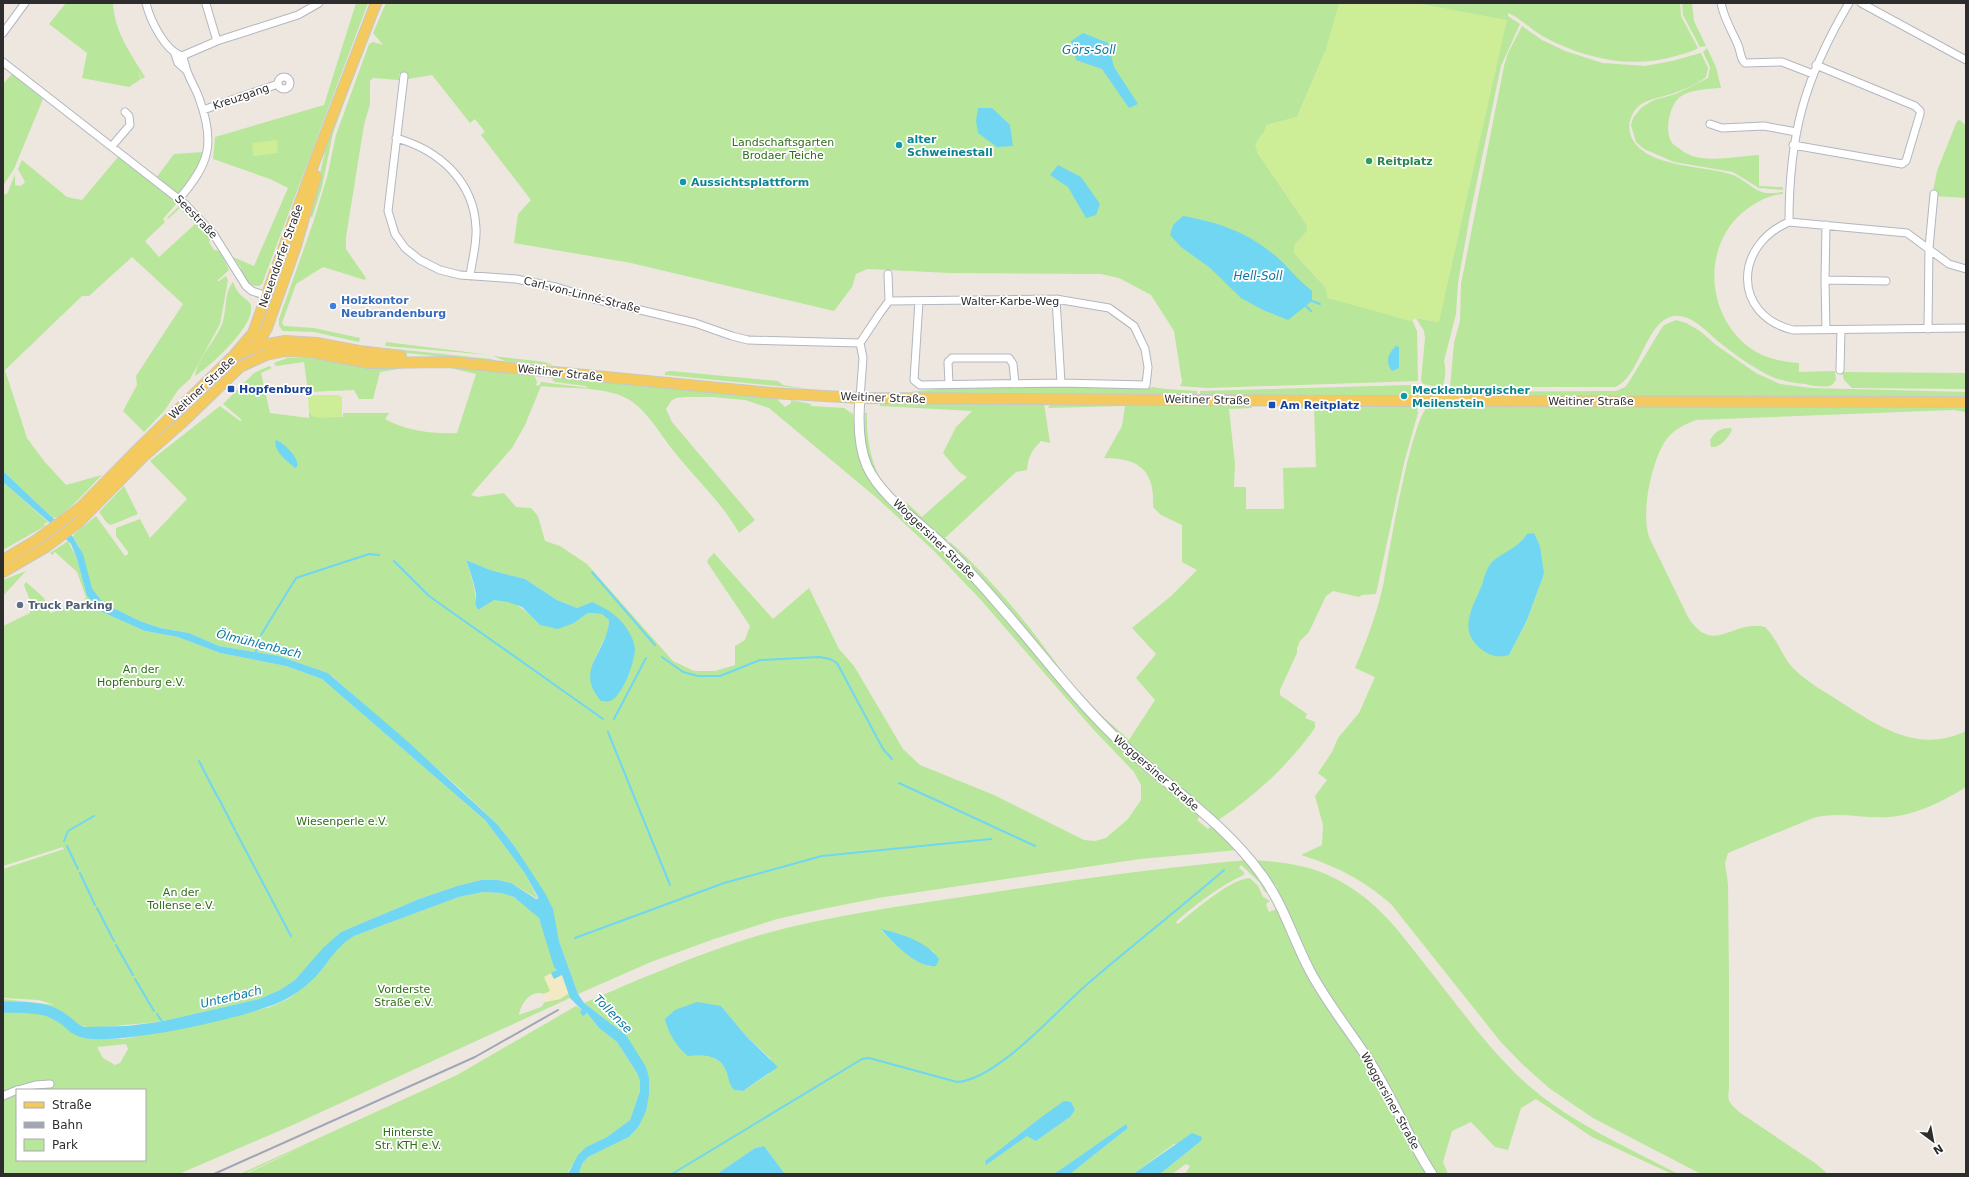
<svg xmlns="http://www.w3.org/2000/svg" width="1969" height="1177" font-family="'DejaVu Sans',sans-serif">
<rect width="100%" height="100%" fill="#eee7df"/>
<path fill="#b8e69b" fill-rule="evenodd" d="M66,3h47c1,28 18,51 32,74l-3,2 -4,-8 3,8 -12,8 -47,-9 5,-25 -38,-29z
M356,3h12l-106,281 -3,2c-10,1 -14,-7 -19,-15l1,-3 -8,-11 21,9 34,-78 -18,-9 -57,-20 2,-22 109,-32z
M380,3h3l-13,29 -37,101 -11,54 -10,31 -2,-3 19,-80z
M386,3h972l-33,49 -28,65 -30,8 -10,27 50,73v6l-13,15v7l32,35 2,10 84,22 5,11 1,50 -211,7 -27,-2 2,-4 -8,-51 -23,-36 -32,-17 -18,-4 -151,-1 -83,-4 -11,5 -4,13 -18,24 -203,-48 -117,-20 4,-29 13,-14 -50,-65 4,-3 -10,-13 -5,4 -38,-48 -24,4v-3l-5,-3 -4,1v6l-26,-2 -3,3v23l-6,21 -18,112v12l20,29 -1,2 -42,-13 -27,17 -14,39 2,3 30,2 46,10 -1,4 -45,-10 -31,-1 -4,-5v-7l34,-96 14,-46 9,-42 33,-91 4,-2 10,3 -10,-12z
M1367,3h313l1,13 17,32c-6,4 -15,6 -22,8 -45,13 -90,3 -130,-18 -14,-7 -24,-19 -38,-25v3l12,8 -19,42 -31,149 -12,68 -2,31 -12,47c2,8 2,21 -3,27l-18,-4 -2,-4 4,-42 -1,-7 -8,-13 23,4z
M1682,3h10l2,18 12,25 -6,1 -17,-32z
M1522,26l20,14 23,11 38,12 42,3 27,-5 29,-8 7,15 -2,9c-10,8 -26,14 -38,18 -12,4 -24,4 -33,15 -5,7 -7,15 -5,23 10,35 72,32 100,41 12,3 20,14 32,18 6,2 14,1 21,0v2c-15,1 -24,7 -36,15 -46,34 -42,106 3,139 14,10 32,14 49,15v9l36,-1 1,9 -4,5c-7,3 -19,1 -27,-1 -12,-1 -24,-3 -35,-8 -18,-9 -36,-22 -51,-34 -12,-10 -28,-29 -46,-26 -28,6 -33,62 -58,71h-165l4,-44 6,-22 1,-37 43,-218 4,-13z
M1707,48l9,19 5,21c-13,1 -30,1 -41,9 -11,8 -17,38 -6,48 5,3 12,9 18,11 18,6 48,0 67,-1v31l24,1v3l-24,-2 -26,-16 -59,-10 -30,-13 -8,-7 -5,-17 2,-7 9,-11 12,-7 22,-6 32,-16 2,-11 -7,-15z
M12,74l31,25 -29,70 -11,17v-102z
M1960,120l6,6v72l-34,-2 5,-25 20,-50z
M204,152l-8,21 -18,21 -22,-16 18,-24z
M118,157l59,46 -14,16 2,3 -20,19 14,16 36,-33 -15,-16 -13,12 1,-3 12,-12 32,32 -3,5 5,8 6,1 9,19 -12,11h2l7,-5 2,4 -8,44 -30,55 -12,11 -13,20 -21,22 -21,-21 14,-26 -1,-9 47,-72 -51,-47 -43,39h-7l-77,74 22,68 17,23 22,24 36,-10 -28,29 -16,13 -5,1 -50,-47v-277h4l8,-20v11l6,1 4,-4 -7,-13 4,-9 45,37 15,3z
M233,282c2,4 3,8 6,11 3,5 11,7 12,13 4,20 -41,60 -56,70 2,-17 21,-36 27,-52 5,-13 2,-32 11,-42z
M1676,320l10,3 14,8 16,14 40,28 24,11 31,4 155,4v6l-517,-1 -1,-2 1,-3 167,-1 9,-4 4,-5 32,-53 3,-4z
M386,342l105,13 -106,-9z
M385,348l106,11 13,4 -117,-12z
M493,356l52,6 8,3 -48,-4z
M287,358h22l61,10 46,-2 -36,6 -7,27h-14l-5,-9 -46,2 -4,-30 -28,4 -2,-3z
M269,366l3,2 -11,5 9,40 39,5v-7l2,3 32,3v-4h46l-4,6c22,12 47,15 72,14l19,-59 -26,-6v-1l84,7 3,8 -1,3 3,1 2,-4 48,6 -4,-2 -30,-4 -3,-2 2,-3 223,22 8,8 6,-4v-3l20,4v2l33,2 9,6 3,25 12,37 11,16 36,31 58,58 88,105 54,56 85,73 -3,5 11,9 4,-3 26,24 -98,9 -262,39 -56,11 -45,10 -63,20 -63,23 -73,32 -19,-53 -3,-14 -41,-80 -18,-23 -40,-38 -125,-110 -4,-3 -49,-17 -60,-10 -30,-13 -29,-5 -20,-7 -33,-16 -7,-6 -8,-11 -13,-42 -6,-9 1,-3 22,-18 29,40 3,-2v-2l-12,-16v-8l24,-9 10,19 37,-39 -37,-38 70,-55 20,15 2,-1 -19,-16 31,-31zM541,386c26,3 64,0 87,13 21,13 33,37 48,55 21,26 47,50 63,79l16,-13 -83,-98 -6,-13 5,-8 5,-3 9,-1h28l32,3 24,8 109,91 55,51 47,49 112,129 42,44 7,13v15l-13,19 -22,19 -11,3 -11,-1 -90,-45 -74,-30 -17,-16 -49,-83 -15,-17 -30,-61 -36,31 -59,-66 -5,5 -2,4 43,64 -5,14 -10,6v19l-20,6h-21l-21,-10 -86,-97 -27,-18 -15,-5 -7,-25 -7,-8 -15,-1 -12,-14 -26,4 -7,-2 41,-47 13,-23zM466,560l24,10 35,9 32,21 20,8 15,-6 43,47 -42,13 15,-30 1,-12 -7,-6 -14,-1 -14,10 -34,2c-12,-12 -26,-27 -45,-25 -5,1 -12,7 -17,10l-2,-4c0,-17 -5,-30 -10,-46z
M671,371l107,10 5,4 25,4 -143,-14v-3z
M1842,372l124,1v16l-114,-1 -8,-8z
M1410,385l8,1 -2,10 -211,1v-2h-5v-4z
M1139,386l12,2 1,-1 14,2 31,2 1,6 -267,-1 -21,-4 28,-3 5,-2z
M1044,403l6,40 -9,-2c-9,9 -13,16 -14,29l-11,2 -71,66 3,2 -5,2 -38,-37 1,-3 16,15 45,-40 -8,-5 -16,-19 13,-26 16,-16 -92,-5v-2z
M1051,403l199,2 2,3 -23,1 6,55 -1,23h12v22h38l-1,-41 33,-1 -2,-58 -23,-1 5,-3h117l4,3 1,5 -14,50 -28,131 -14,1 -3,2 -26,-6 -7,5 -17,36 -9,9 -3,7v5l-17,37v5l27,19 -2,4 10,4v6c-26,36 -59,68 -97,92l-4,-1 -95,-82 -30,-33 40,36 26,-40 -19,-22 20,-24 -24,-26 39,-32 26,-26 -15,-8v-37l-21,-10 -8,-8c2,-37 -14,-49 -49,-49l18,-32 3,-20 -77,2z
M1429,405l537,1v6l-13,-2 -257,10c-13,5 -25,11 -32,23 -13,22 -23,70 -15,94l39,80c25,40 45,2 77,10 12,11 17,30 29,42 13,13 30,22 45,32 41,26 78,53 127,30v56c-22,14 -50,28 -77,30 -26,2 -50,-6 -76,1l-85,35 -3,10 3,21 1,92v112c-2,14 0,14 10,24l76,51 13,11h-127l-108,-56 -44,-30 -28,-25 -21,-22 -109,-137c-29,-25 -53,-37 -90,-49l21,-10 1,-20 -8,-29 12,-16 -9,-7 14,-21 6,-14 21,-25 16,-36 -20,-9c12,-28 23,-57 29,-87 5,-29 27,-162 45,-176zM1522,542l22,32 -17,46 -18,35 4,-106z
M865,413h2c-1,20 3,45 12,63l-2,1c-12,-19 -14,-42 -12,-64z
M1731,428l1,2c-4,8 -12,18 -21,17l-1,-7c6,-9 10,-12 21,-12z
M3,482l45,40 -4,2 1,2 -42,24z
M124,486l14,28 -27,11 -4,-2 -8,-11z
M68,541l9,18 10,37 15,16 43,19 33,6 42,16 66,13 36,13 163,141 39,52 14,27 -27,-16 -13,-3h-17l-24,6 -38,13 -78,33 -46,48 -15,10 -21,9 -100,23 -68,6 -12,-3 -11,4 14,9 41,1 84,-16 63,-16 18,-8 16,-12 15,-14 23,-30 12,-7 105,-39 24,-5 18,1 13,4 16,12 9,9 3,8 16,44 -8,21 -6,3c-13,-5 -23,9 -25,21l22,-8 4,-5 15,-3 9,-6 1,5 -275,126 -116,50h-176v-175l52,6 -16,-5 -36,-2v-129l61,-20 -1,-2 -60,19v-240l27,-13 -1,-15 -5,-13 2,-3 18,16 6,15 34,-11 2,-5 -9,-25 -22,-20 -3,3 -2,-2zM126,1044l2,5 -8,14 -5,2 -12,-7 -6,-11zM17,1090h128v70h-128z
M950,542c47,42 82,87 118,138l-120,-134z
M26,571l-23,25v-16z
M1247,860l21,33 -3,-1 -6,-10 -18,-17 -2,3 5,4v3c-20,8 -52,32 -68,47l2,2c16,-13 52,-45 72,-46l8,8 5,11 7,4 -4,3 3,8 7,-3 -4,-8v-2l95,165 43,83 18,27h-243l5,-8 -4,-2 -14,10h-12l41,-33 -27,3 -41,30h-63l58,-46 -2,-4 -72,50h-269l-21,-28 -9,2 -38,26h-138l3,-10 6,-7 41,-20 10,-11 10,-31 -23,-60 -42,-32c58,-25 116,-50 176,-68 71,-20 143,-29 215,-40 91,-14 181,-27 272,-35zM881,930l19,4 34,18 -4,15c-20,-10 -34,-21 -49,-37zM721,1006l26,31 24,22 -2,15 -26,17 -9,-1c-5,-6 -4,-11 -7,-18 -4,-10 -12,-14 -22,-18zM1075,1110l-5,7 -34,24 -8,-6 -42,29 -1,-3 55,-43z
M1254,860c27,2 55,5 80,18 40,20 62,49 89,84 30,37 57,76 91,110 46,46 107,72 164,102h-6l-80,-37 -56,-38 -15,9 -13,42 -13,-3 -24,-25 -19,9 -9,31 5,12h-11l-124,-204 -33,-70 -3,-13z
M576,1006l6,4 1,5 4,-2 12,15 18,14 20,31 3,8v10l-10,29 -23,17 -21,10 -17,23 -1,4h-322l62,-30 -64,30h-4l217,-99z"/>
<path fill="#f3e9c2" d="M551,973l3,6 8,-4 7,18 -9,6 -15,3 2,-4 -3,-4 6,-3 -6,-14z"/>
<path fill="#cded97" d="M1339,3h78l90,17 -68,302 -22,-4 -7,3 -82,-23 -2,-10 -32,-35v-7l13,-15v-6l-50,-73 -2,-8 12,-17 -1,-2 31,-8 28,-65z
M277,140l1,13 -25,3 -1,-13z
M313,395h25l4,2v20l-23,1 -7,-2 -3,-5 -1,-13z"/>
<path fill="#71d6f2" d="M1083,33l25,10 6,24 24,37 -9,4 -27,-39 -26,-9 -5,-19z
M978,108h14l18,17 3,21 -16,1 -19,-14 -2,-12z
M1058,165l23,12 19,27 -4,11 -10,3 -18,-31 -18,-12z
M1183,216c38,7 64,16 94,41 12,11 22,24 35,34v10l-24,19 -25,-10 -22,-12 -32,-31 -28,-20 -11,-12 3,-10z
M1396,346l3,1v21l-7,3c-7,-8 -4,-18 4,-25z
M276,440c8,3 24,18 21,27l-2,1c-7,-6 -23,-18 -19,-28z
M3,471l70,66 10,17 9,34 8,11 7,6 33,16 20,7 29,5 30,13 60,10 49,17 78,67 91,84 18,23 30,46 8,16 6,32 19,53 6,9 42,32 20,32 3,11v17l-3,16 -7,15 -10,11 -41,20 -6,7 -3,10h-11l10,-19 8,-8 21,-10 23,-17 10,-29v-10l-3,-8 -20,-31 -18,-14 -12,-15 -4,3 -3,-4 2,-2 -12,-12 -8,-23 -8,4 -3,-6 6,-3 -3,-3 -15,-49 -25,-21 -13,-4 -18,-1 -24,5 -105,39c-19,12 -22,22 -35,37 -9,10 -20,19 -31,25 -29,18 -177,50 -208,39 -9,-3 -15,-10 -16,-20l20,10 43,-1 32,-4 100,-23 21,-9 15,-10 28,-32 18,-16 78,-33 38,-13 24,-6h17l13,3 25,16h2v-2l-14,-25 -39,-52 -163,-141 -36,-13 -66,-13 -42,-16 -33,-6 -43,-19 -15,-16 -10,-37 -6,-15 -22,-22 -46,-40z
M1534,533l6,13 4,28 -17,46 -18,35c-11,3 -19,1 -28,-6 -24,-19 -8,-42 1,-64 2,-7 5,-18 10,-23 12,-11 26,-13 35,-28z
M466,560l24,10 35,9 32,21 20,8 15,-6c15,7 29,15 37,30 3,5 6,13 6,18 -1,13 -12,46 -25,51 -2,1 -6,0 -9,0 -28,-32 7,-48 8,-81l-7,-6 -14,-1 -14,10 -16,6 -18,-4 -18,-18 -14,-5 -14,-2 -16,10c-4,-6 -2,-10 -2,-16 -2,-12 -6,-23 -10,-34z
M881,929c21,5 45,12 58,30l-3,7c-18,3 -44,-24 -55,-37z
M697,1002l24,4 26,31 31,30 -35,24 -9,-1c-5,-6 -5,-10 -7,-17 -6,-18 -23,-19 -39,-17 -12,-10 -19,-21 -23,-37l10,-9z
M1064,1101l7,1 4,8 -5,7 -34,24 -9,-5 -41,29 -1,-4 55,-43z
M1126,1124l2,4 -58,46h-16z
M1192,1133l10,4 -1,4 -41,33h-27z
M764,1146l21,28h-68l38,-26z"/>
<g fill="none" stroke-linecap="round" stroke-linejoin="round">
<path stroke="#71d6f2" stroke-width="2" d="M1312,301l8,3
M1306,306l5,5
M394,561l35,35 174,123
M592,572l63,73
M261,635l35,-57 73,-24 10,1
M256,655v-13
M662,657l21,15 15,4h22l40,-16 59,-3 11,2 7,4 46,86 9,10
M614,719l32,-61
M608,732l62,153
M199,761l18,35
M899,783l136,63
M218,797l17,33
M236,832l55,104
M64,841l4,-10 26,-15
M67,846l11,23
M80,873l15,32
M97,908l17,33
M575,938l149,-55 98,-27 169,-17
M116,945l17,30
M135,979l19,32
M157,1014l6,9
M672,1174l190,-115 7,-1 88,24c39,-2 98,-69 127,-95 46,-40 94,-77 140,-117"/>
<path stroke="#71d6f2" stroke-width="11" d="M3,1007c31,1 48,-2 71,21"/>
<g stroke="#b3b6c0" stroke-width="9">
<path id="street" d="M146,3c4,17 19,48 36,53 3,5 3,10 5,15 3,9 9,18 12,27 17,46 10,66 -20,101
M1721,3c3,16 11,28 17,42 3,7 2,14 7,18l37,-1 31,12
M1861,3l105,57
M206,4l11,37
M3,33l22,-30
M175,54l3,9 9,8
M182,56l35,-15 81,-26 21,-12
M3,62l182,142 29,31 32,51 6,5 15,5
M404,76l-16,135 7,23 10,14 15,12 20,10 20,5 56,4 40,8 38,12 101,24 37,13 16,4 112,3
M278 83a6 6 0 1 1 12 0a6 6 0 1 1-12 0Z
M203,110l75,-26
M1710,124l12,4 42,-2 32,6
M396,138c43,12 78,43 80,90 1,16 -4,32 -6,48
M1793,145l109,19 4,-3 14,-47v-3l-5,-5 -99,-41
M112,146l18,-21 -1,-9 -4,-4
M1789,222c0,-87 15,-143 60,-219
M1826,225l-1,55 61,1
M1966,269l-17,-5 -42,-31 -118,-11c-55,23 -57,93 4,108l173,-2
M888,274l1,27
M1825,280l1,50
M1056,299l5,84
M1928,329l1,-81 5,-54
M860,343l20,-30 9,-12 167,-2 53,9 25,18 11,23 3,18 -2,18 -85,-2 -141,2 -6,-5 5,-79
M860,343l3,15 -3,40
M1840,370l1,-40
M949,384l-1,-22 4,-4h57l4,6 2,20
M18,1090l17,-5 15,-1
M3,1096l14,-6"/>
</g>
<g stroke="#b3b6c0" stroke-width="11">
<path id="secondary" d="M860,398c-2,23 -2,47 7,68 14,31 51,55 75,78 20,19 39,40 57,61 40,45 75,93 118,134 47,45 106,82 144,135 22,29 32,65 49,97 17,32 40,60 60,91 23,36 38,76 62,112"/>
</g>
<g stroke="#c8c8c8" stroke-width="12">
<path id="primary" d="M255,349l12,-21 29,-82 20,-70
M235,354l18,-21 63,-175 60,-155
M3,560l32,-19 46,-34 56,-57 94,-92 26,-12 28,-5 32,2 42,8 42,5
M3,572l43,-25 32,-24 65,-66 41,-36 56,-54 26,-12 19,-4 25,1 59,11 81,-1 322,31 88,5 499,3 607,1"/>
</g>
<use href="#street" stroke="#fff" stroke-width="7"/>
<use href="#secondary" stroke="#fff" stroke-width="9"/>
<use href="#primary" stroke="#f4ca5e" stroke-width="10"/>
<path stroke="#a1a6b7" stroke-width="2" d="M214,1174l261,-117 83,-47"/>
</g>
<g fill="#0f9aa8" stroke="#fff" stroke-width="1.5">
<circle cx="899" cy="145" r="4"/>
<circle cx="683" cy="182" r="4"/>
<circle cx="1404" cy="396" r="4"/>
</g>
<circle fill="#2e9e5b" stroke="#fff" stroke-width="1.5" cx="1369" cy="161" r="4"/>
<circle fill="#3f7fe0" stroke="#fff" stroke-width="1.5" cx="333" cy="306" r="4"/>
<g fill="#1a4fb4" stroke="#fff" stroke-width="1.5">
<rect x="227" y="385" width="8" height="8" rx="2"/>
<rect x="1268" y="401" width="8" height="8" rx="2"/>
</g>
<circle fill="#5c6f8a" stroke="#fff" stroke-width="1.5" cx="20" cy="605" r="4"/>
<g text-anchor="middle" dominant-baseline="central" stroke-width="3.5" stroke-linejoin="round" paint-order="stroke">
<g font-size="11" fill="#2d2d2d" stroke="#fff">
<text transform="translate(241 97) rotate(-19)">Kreuzgang</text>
<text transform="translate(196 217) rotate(46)">Seestraße</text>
<text transform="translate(281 256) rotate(-70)">Neuendorfer Straße</text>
<text transform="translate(582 295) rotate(14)">Carl-von-Linné-Straße</text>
<text x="1010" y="301">Walter-Karbe-Weg</text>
<text transform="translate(560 373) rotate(6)">Weitiner Straße</text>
<text transform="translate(202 388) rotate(-43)">Weitiner Straße</text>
<text transform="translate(883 398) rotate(2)">Weitiner Straße</text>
<text transform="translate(1207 400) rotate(1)">Weitiner Straße</text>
<text x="1591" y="401">Weitiner Straße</text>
<text transform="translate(934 539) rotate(44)">Woggersiner Straße</text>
<text transform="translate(1156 773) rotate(41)">Woggersiner Straße</text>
<text transform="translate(1390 1101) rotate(61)">Woggersiner Straße</text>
</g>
<g font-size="11" font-weight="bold" fill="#0d838f" stroke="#fff" text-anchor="start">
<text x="907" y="139">alter<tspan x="907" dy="13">Schweinestall</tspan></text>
<text x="691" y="182">Aussichtsplattform</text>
<text x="1412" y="390">Mecklenburgischer<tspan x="1412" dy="13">Meilenstein</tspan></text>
</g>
<g font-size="11" fill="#2f6e19" stroke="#fff">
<text x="783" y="142">Landschaftsgarten<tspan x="783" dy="13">Brodaer Teiche</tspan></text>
<text x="141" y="669">An der<tspan x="141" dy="13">Hopfenburg e.V.</tspan></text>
<text x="342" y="821">Wiesenperle e.V.</text>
<text x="181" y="892">An der<tspan x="181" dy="13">Tollense e.V.</tspan></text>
<text x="404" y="989">Vorderste<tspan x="404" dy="13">Straße e.V.</tspan></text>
<text x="408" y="1132">Hinterste<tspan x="408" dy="13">Str. KTH e.V.</tspan></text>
</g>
<g font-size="11" font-weight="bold" fill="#27864d" stroke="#fff" text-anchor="start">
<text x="1377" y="161">Reitplatz</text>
</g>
<g font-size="11" font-weight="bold" fill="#366cbe" stroke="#fff" text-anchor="start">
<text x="341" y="300">Holzkontor<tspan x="341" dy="13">Neubrandenburg</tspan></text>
</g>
<g font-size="11" font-weight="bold" fill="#164399" stroke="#fff" text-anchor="start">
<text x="239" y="389">Hopfenburg</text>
<text x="1280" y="405">Am Reitplatz</text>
</g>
<g font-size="11" font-weight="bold" fill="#4e5e75" stroke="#fff" text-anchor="start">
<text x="28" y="605">Truck Parking</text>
</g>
<g font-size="12" font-style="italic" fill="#0a77a3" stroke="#fff">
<text x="1089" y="50">Görs-Soll</text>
<text x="1258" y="276">Hell-Soll</text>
<text transform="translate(259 644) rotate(14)">Ölmühlenbach</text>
<text transform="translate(231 997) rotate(-13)">Unterbach</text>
<text transform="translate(613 1014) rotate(45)">Tollense</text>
</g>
</g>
<rect width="1969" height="1177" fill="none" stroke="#2d2d2d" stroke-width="8"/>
<rect x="16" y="1089" width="130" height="72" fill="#ffffff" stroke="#ababab"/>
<rect x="24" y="1102" width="20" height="6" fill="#f4ca5e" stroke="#ababab"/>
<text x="52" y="1109" font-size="12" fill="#2d2d2d">Straße</text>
<rect x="24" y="1122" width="20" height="6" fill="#a1a6b7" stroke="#ababab"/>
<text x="52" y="1129" font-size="12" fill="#2d2d2d">Bahn</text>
<rect x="24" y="1139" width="20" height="12" fill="#b8e69b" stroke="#ababab"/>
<text x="52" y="1149" font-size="12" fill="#2d2d2d">Park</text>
<g transform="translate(1933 1141) rotate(148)" stroke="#ffffff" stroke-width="3" paint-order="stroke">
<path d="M0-3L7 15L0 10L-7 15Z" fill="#2d2d2d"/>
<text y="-6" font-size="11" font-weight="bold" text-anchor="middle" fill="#2d2d2d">N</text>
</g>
</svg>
